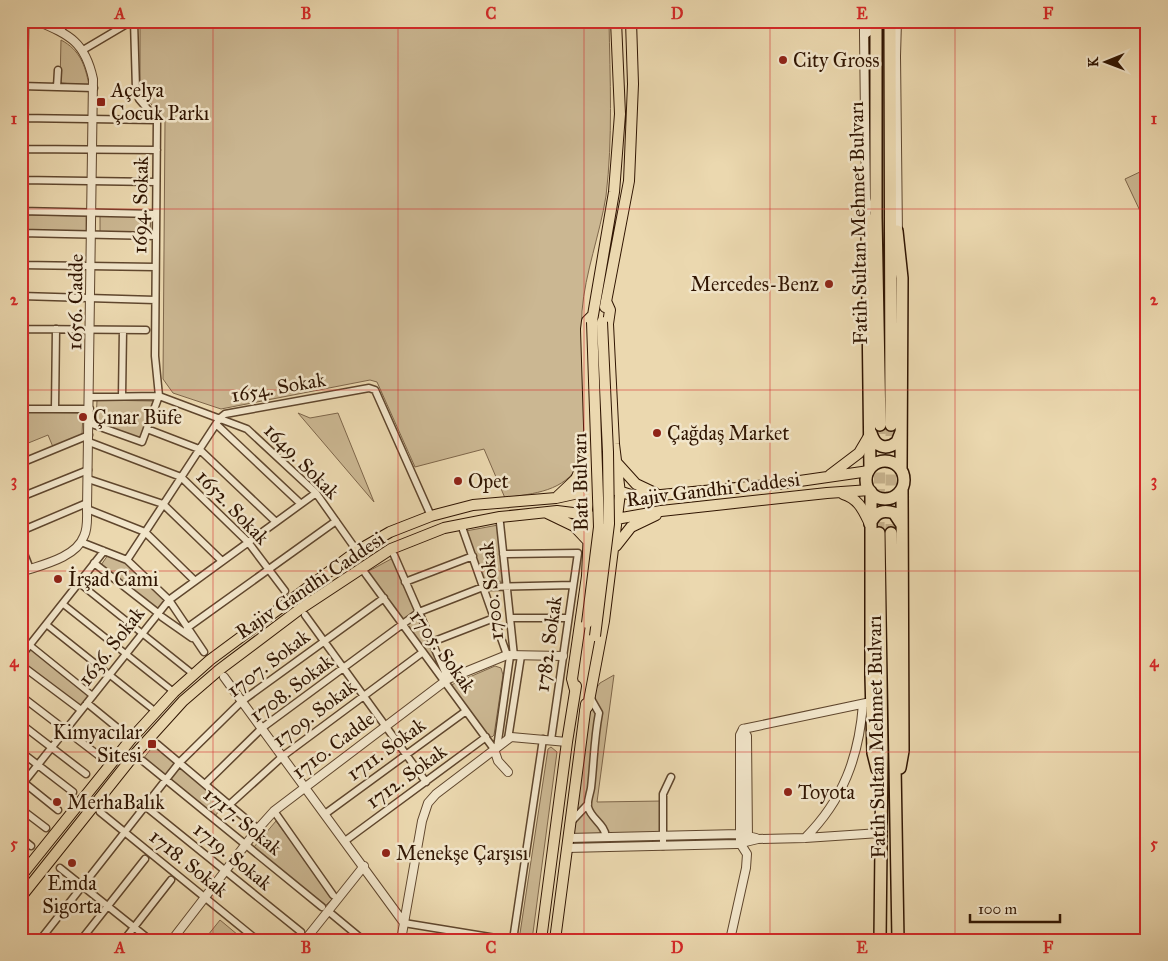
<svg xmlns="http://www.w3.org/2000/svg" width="1168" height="961" font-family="'IM FELL Great Primer',serif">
<rect width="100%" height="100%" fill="#ebd8af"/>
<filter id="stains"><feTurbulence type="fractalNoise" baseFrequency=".004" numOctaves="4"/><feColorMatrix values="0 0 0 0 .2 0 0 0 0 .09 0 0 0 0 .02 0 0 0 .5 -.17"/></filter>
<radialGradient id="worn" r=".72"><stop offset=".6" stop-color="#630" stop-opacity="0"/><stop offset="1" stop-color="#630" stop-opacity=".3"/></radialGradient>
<path fill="#cbb792" stroke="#7e664a" d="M140,21h469c1,58 4,117 -3,175 -6,38 -21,77 -24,115 -2,35 12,125 -2,152 -16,29 -45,30 -75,35l-21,-49 -69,18 -38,-85 -7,-2 -149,29 -48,-16 -10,-14 2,-258c-8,-12 -20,-21 -25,-34z
M61,40c19,10 24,25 28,45l-29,-2z
M1142,171l5,11v28l-6,3 -16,-34z
M100,214l51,1 -1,18 -50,-1z
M28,215l58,1v16l-59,-1z
M97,400l56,1 -12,40 -45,-18z
M21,412l62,1 -1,22 -29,12 -5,-12 -27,11z
M298,413l12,5 28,-5 36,89z
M498,525l5,56 -20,2 -17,-52z
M108,555l18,6 39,39 -7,9 -57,-44z
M393,558l23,54 -12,11 -37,-51z
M418,615l25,59 -37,-49z
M32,648l58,47 -9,12 -60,-45v-3z
M495,666l6,2 2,7 -9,60 -2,2 -3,-1 -38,-51z
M614,675l-17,127 65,-1 1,35 -95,2 22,-141 10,-14z
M154,745l72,58 -12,14 -71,-58z
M551,747l6,5 -25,188h-13l29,-191z
M276,821l57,77 -8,8 -71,-59z
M220,920l24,20h-40z"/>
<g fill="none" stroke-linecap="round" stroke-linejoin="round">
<path stroke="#c6b18c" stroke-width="11" stroke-dasharray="11 5.5" stroke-linecap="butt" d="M891,425v108
M879,533l1,-108"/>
<g stroke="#5f462d" stroke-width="8">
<path id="pedestrian" d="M79,583l114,91
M63,604l111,88
M47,625l108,86
M31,646l62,50"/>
</g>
<g stroke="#5f462d" stroke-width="9">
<path id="minor" d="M61,31l4,-10
M83,50l49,-29
M21,86l73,2
M57,87l1,-17
M21,118l136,2
M21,149l136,1
M21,180l135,2
M21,211l135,3
M21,233l135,3
M21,265l4,-244
M21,265l134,2
M21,296l134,4
M21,311l1,98
M21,329l125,1
M122,396l1,-66
M90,397l69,-1 88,33 69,64 41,58
M21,409h69
M55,409l1,-80
M89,423l53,19 17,-46 -4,-40 2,-236 -18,-21 -3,-10 -2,-68
M216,424l85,80
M147,429l52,20 77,73
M89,442l92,35 67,65 37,49
M21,463l68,-28
M88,479l75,25 59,57
M21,497l67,-27
M87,509l58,23 50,49
M500,523l14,133
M463,530l44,125
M21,531l66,-28
M81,542l46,18 42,40 35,52
M21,546l9,23
M503,554l75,-1 -27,187
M394,555l54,124
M127,560l93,-142 5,-4 144,-26 6,2 56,126
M94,563l64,50
M365,573l129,176
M405,582l68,-26
M305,615l121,167
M162,617l30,21
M510,618h58
M187,628l149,-107
M432,642l62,-24
M21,656l83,-105
M21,665l60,45
M21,696l81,62
M590,697l9,16c-5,26 -5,49 -8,75 -1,6 -4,13 -3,19 3,12 17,17 18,30
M87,703l44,36
M21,724l65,50
M508,739l13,-83
M157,744l101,85
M497,748l13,-92
M21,752l52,40
M143,761l179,146
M22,781l36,29
M205,784l57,-56 157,-116 64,-25 90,-2
M21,786l148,-186 147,-107
M229,805l54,-49 140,-104
M145,806l156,126
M21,809l25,19
M274,811l59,84
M100,812l157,128
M325,814l141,-103
M572,821l16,-17
M21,838l10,8
M345,841l141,-104
M663,846v-52l8,-17
M60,868l90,72
M328,911l35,29
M404,923l104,17
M40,940l139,-177 63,-62 142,-103
M81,940l64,-81
M124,940l47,-60
M513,940l30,-201"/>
</g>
<g stroke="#5f462d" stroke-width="10">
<path id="tertiary" d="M864,21v14
M891,48l5,8 2,179
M896,56l1,-35
M866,201l1,26
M876,210l-8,-5 -2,-6 -2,-164 12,-9
M21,572c20,-7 55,-14 63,-36 4,-8 3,-18 3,-27l6,-430c-8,-37 -23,-44 -56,-58
M224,677l180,246
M743,729l123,-26
M743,729l4,7 1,103
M494,749l4,12 10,11
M568,838l171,-4 17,4
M805,838c38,-38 54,-81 58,-134
M567,848l170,-4 21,-5 47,-1 75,-5
M172,940l84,-109 18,-20 174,-132 59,-24 56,1
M305,940l59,-74
M401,940l21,-119 6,-18 8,-9 75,-57 56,5
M730,940l16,-72 1,-14 -7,-11v-108l3,-6"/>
</g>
<g stroke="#301502" stroke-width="12">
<path id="primary" d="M605,307l24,-126 4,-97 -2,-63
M592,321l22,-129 6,-78 -4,-93
M617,463l19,21 19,9
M830,475l29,-22 10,-17
M843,494c16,5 20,16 27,30
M558,496l18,-17 12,-28
M547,513l27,13 15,16
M616,546l15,-19 25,-12
M575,690l-3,-11 15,-103 2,-46 -2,-21 4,-20 -5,-160 1,-8 5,-5
M585,710l3,-4 16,-85 16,-128 -6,-49 -6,-120 2,-14 -4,-9
M21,876l110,-137 43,-47 36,-32 147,-109 33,-19 41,-16 42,-11 83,-7 50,-11 25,8h30l118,-11 90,-13
M21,897l114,-143 48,-53 36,-31 81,-61 91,-60 53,-21 56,-11 57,-6 32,4 6,5 10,1 56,-10 166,-18 43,-3
M541,940l26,-198 9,-56
M555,940l31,-236"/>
</g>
<g stroke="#301502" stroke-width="14">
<path id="trunk" d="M876,21v196l4,208
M890,21l1,404
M897,231l5,47 -1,192
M871,433c4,14 15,18 26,9l4,-10
M866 480a19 19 0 1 1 38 0a19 19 0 1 1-38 0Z
M870,468l-3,-238 2,-7 7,-6
M871,492v184l2,77 4,16
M870,524c5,-11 12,-15 24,-11l8,12
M879,533l3,221 -2,186
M891,533l7,407
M900,768l3,-17 -1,-262"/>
</g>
<use href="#pedestrian" stroke="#f2e6cb" stroke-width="5"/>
<use href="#minor" stroke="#f2e6cb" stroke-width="6"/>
<use href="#tertiary" stroke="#f2e6cb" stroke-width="8"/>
<use href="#primary" stroke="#ebd8af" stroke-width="10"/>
<use href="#trunk" stroke="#ebd8af" stroke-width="11"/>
<g stroke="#301502" stroke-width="12" stroke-linecap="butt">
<path id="primary-bridge" d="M587,623l12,-96 -7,-205
M595,636l14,-112 -1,-72 -6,-130"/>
</g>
<use href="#primary-bridge" stroke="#ebd8af" stroke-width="10"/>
</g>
<path fill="none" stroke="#d62828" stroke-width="1" stroke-opacity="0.55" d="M213,21v919M398,21v919M584,21v919M770,21v919M955,21v919M21,209h1126M21,390h1126M21,571h1126M21,752h1126"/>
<g fill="#8f2418" stroke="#f2e6cb" stroke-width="2">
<circle cx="783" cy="60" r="5"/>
<rect x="96" y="97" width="10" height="10" rx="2.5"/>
<circle cx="829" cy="284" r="5"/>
<circle cx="83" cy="417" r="5"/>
<circle cx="657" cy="433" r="5"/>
<circle cx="458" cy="481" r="5"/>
<circle cx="58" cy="579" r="5"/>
<rect x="147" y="739" width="10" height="10" rx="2.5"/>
<circle cx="788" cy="792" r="5"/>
<circle cx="57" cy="802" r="5"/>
<circle cx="386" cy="853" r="5"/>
<circle cx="72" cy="863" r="5"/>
</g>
<g text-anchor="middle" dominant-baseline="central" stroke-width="5" stroke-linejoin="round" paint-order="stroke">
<g font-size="20" fill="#301502" stroke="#f2e6cb" text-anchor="start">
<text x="793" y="60">City Gross</text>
<text x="111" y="90">Açelya<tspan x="111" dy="23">Çocuk Parkı</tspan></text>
<text x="819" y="284" text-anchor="end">Mercedes-Benz</text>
<text x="93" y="417">Çınar Büfe</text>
<text x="667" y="433">Çağdaş Market</text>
<text x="468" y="481">Opet</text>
<text x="68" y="579">İrşad Cami</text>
<text x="142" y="732" text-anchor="end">Kimyacılar<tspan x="142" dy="23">Sitesi</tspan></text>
<text x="798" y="792">Toyota</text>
<text x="67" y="802">MerhaBalık</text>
<text x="396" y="853">Menekşe Çarşısı</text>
<text x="72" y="883" text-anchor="middle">Emda<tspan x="72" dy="23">Sigorta</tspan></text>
</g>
<g font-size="20" fill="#301502" stroke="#f2e6cb">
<text transform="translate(140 205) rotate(-89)">1694. Sokak</text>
<text transform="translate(858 223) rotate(-91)">Fatih Sultan Mehmet Bulvarı</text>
<text transform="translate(75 302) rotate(-89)">1656. Cadde</text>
<text transform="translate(278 387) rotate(-10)">1654. Sokak</text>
<text transform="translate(302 461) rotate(45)">1649. Sokak</text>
<text transform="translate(580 482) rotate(-91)">Batı Bulvarı</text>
<text transform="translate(713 489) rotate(-7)">Rajiv Gandhi Caddesi</text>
<text transform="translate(233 507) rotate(46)">1652. Sokak</text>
<text transform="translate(310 585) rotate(-34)">Rajiv Gandhi Caddesi</text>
<text transform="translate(491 591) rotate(-96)">1700. Sokak</text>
<text transform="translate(548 644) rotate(-82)">1782. Sokak</text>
<text transform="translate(111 646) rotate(-52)">1636. Sokak</text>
<text transform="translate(443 651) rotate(54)">1705. Sokak</text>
<text transform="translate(268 663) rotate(-37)">1707. Sokak</text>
<text transform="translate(291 688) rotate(-37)">1708. Sokak</text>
<text transform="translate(314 713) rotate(-37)">1709. Sokak</text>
<text transform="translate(876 737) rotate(-91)">Fatih Sultan Mehmet Bulvarı</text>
<text transform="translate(333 745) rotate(-37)">1710. Cadde</text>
<text transform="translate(386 749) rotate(-36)">1711. Sokak</text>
<text transform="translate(406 776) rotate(-36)">1712. Sokak</text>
<text transform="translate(243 821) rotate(39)">1717. Sokak</text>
<text transform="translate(233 856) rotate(39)">1719. Sokak</text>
<text transform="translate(189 863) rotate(39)">1718. Sokak</text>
</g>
</g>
<rect width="1168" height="961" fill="none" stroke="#ebd8af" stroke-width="55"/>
<g transform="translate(1106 62) rotate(269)" stroke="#f2e6cb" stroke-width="4" paint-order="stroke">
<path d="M0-4L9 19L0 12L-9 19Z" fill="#301502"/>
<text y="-8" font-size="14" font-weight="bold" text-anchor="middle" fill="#301502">K</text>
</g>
<path d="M970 914v8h90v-8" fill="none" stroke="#301502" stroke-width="2.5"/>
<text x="978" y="914" font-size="15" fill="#301502" stroke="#f2e6cb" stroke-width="4" paint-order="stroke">100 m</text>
<rect x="28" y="28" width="1112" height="906" fill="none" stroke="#d62828" stroke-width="2"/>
<g font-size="16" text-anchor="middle" font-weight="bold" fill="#d62828">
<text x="120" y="19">A</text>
<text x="306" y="19">B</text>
<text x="491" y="19">C</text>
<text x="677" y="19">D</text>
<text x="862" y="19">E</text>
<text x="1048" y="19">F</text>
<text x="14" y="124">1</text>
<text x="1154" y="124">1</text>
<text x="14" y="305">2</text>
<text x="1154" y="305">2</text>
<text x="14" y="486">3</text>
<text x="1154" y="486">3</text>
<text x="14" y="667">4</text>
<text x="1154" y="667">4</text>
<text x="14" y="849">5</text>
<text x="1154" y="849">5</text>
<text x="120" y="953">A</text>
<text x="306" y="953">B</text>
<text x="491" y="953">C</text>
<text x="677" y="953">D</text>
<text x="862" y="953">E</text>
<text x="1048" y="953">F</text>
</g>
<rect width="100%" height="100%" filter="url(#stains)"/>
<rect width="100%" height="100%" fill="url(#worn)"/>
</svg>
